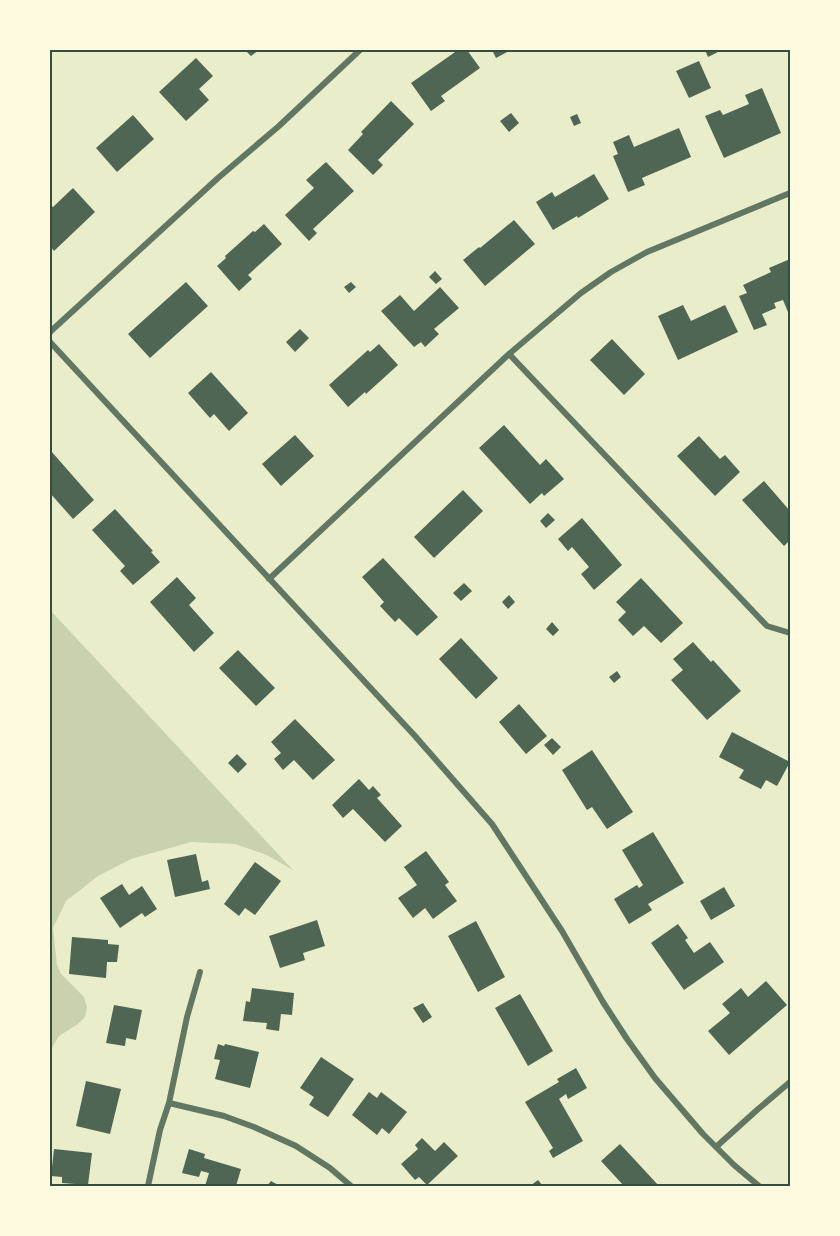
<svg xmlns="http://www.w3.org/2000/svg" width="840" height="1236" font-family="'PT Sans Narrow',sans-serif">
<rect width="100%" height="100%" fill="#e9edc9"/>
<path fill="#cad2ad" d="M50,610l243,260 -26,-15 -32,-11 -44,-2 -60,17 -33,17 -32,25 -13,27 4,37 4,9 23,23 3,10 -2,10 -7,7 -19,12 -9,15z"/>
<path fill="#4f6655" d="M245,50h14l-8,6z
M458,50h9l13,18 -39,28 4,5 -14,10 -20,-28z
M492,50h19l-15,8z
M705,50h12l1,2 -10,5z
M196,58l17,18 -14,13 10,11 -23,21 -27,-29z
M699,61l12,27 -22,10 -13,-27z
M762,88l19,45 -57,25 -19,-42 15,-6 3,5 26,-11 -4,-9z
M391,101l23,23 -36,36 5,5 -10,10 -25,-25 15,-16 -2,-2z
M511,113l8,10 -10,9 -9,-11z
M577,114l4,9 -7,3 -4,-9z
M133,115l21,24 -37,33 -21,-24z
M679,128l12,29 -49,21 3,7 -17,7 -15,-36 5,-2 -5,-12 16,-7 5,12z
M326,162l28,29 -41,38 4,4 -8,8 -24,-26 29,-27 -8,-8z
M594,174l15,25 -31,19 -1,-2 -24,14 -17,-28 16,-10 3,5z
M73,188l22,24 -41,39 -4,-5v-38l1,-2 2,1z
M514,220l21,24 -50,42 -22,-26 16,-13 1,1z
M264,224l18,20 -34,31 4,4 -13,12 -22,-25 9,-8 -1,-2 28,-25 2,1z
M790,259v58l-7,-17 -9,3 2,5 -14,6 5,11 -13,5 -15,-34 8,-3 -4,-8 28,-13 -2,-4z
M435,271l7,8 -6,5 -7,-7z
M186,282l22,24 -58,52 -22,-24z
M351,282l5,5 -7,6 -5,-6z
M440,287l19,21 -25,21 5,5 -14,13 -4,-5 -7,5 -33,-36 19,-16 14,16z
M683,305l8,16 34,-16 13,27 -60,28 -20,-44z
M300,329l9,9 -14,14 -9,-10z
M612,339l33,35 -21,21 -34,-35z
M379,344l19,21 -32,29 -1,-2 -17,15 -19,-22 39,-35 2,2z
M211,372l37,41 -19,18 -15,-17 -4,4 -22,-25z
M504,425l36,40 6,-6 18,20 -20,17 -2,-3 -12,11 -51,-56z
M295,435l19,21 -33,30 -19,-22z
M699,436l21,23 5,-4 15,17 -25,24 -38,-40z
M51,451l43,49 -21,19 -23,-26v-40z
M764,481l26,30v29l-6,6 -42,-46z
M463,490l20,21 -49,47 -20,-21z
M115,509l38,42 -2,1 9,10 -27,23 -13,-14 5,-5 -33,-36z
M548,513l7,7 -9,8 -6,-7z
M582,518l40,47 -28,25 -13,-16 8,-7 -17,-20 -4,4 -10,-12z
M383,558l55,59 -21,19 -18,-18 -4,4 -15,-16 4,-4 -22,-25z
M177,577l19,21 -7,7 25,28 -20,19 -44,-50z
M641,578l42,45 -22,20 -17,-17 -11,10 -15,-16 8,-8 -10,-10z
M464,583l8,8 -11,10 -8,-8z
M509,595l6,7 -7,7 -6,-7z
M552,622l7,8 -6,6 -7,-7z
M461,638l37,40 -22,21 -37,-40z
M693,642l18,20 2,-2 28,31 -34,29 -36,-40 12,-10 -10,-11z
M238,650l37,38 -19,18 -37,-38z
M617,671l4,6 -7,6 -5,-6z
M519,704l28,32 -21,18 -27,-32z
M295,719l40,41 -22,20 -19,-20 -11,10 -9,-11 7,-6 -10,-11z
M732,732l58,30 -13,24 -11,-6 -5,9 -22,-11 5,-8 -25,-13z
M552,738l9,9 -8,8 -9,-10z
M592,750l41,62 -26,17 -15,-22 -5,3 -25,-40z
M237,754l10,10 -9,9 -10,-10z
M359,779l10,11 4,-4 8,9 -4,3 25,28 -17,16 -32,-33 -10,9 -11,-13z
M653,832l31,51 -36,21 4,6 -23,14 -15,-25 23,-14 2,3 4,-3 -21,-35z
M426,851l23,31 -4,3 12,16 -24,18 -8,-11 -12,10 -15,-20 19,-13 -13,-18z
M196,854l6,28 6,-2 2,9 -35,8 -8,-37z
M255,862l26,19 -26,34 -10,-7 -6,8 -15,-12z
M122,884l7,11 13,-9 15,23 -12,8 -3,-4 -22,15 -20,-30z
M724,887l11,19 -24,14 -11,-19z
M317,920l8,26 -22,7 2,7 -25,8 -11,-32z
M476,921l29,56 -27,15 -30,-56z
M678,924l10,14 -3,2 9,13 16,-11 14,20 -40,28 -33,-47z
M72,937l36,3v4l11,1 -2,17h-10l-1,16 -37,-4z
M766,981l21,24 -58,50 -21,-24 22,-18 -8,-9 19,-16 7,9z
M252,988l42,5 -2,22 -11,-1 -2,17 -13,-2 1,-6 -24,-2 3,-20 4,1z
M520,994l33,57 -25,15 -33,-58z
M423,1003l9,14 -9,6 -10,-15z
M114,1005l28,5 -6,30 -10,-2 -1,8 -19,-3z
M218,1044l6,2 1,-2 34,8 -9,36 -35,-9 5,-19 -6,-1z
M321,1057l33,22 -26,38 -19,-12 5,-8 -14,-9z
M576,1068l11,20 -19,11 -2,-5 -7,5 24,42 -30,17 -4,-7 4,-3 -28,-46 34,-20 -2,-3z
M86,1081l35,8 -11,45 -34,-8z
M369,1092l8,6 4,-6 26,20 -18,22 -7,-6 -5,7 -25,-20z
M422,1138l13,13 9,-9 14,14 -31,29 -8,-8 -4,3 -14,-16 17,-15 -3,-4z
M620,1144l14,15 25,27h-35l-23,-25z
M54,1149l38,4 -4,32 -26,-2v-6l-11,-1z
M189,1149l16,5 -1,4 37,11 -5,17h-31l4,-13 -8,-2 -2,6 -17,-4z
M538,1180l5,6h-13z
M271,1181l9,5h-13z"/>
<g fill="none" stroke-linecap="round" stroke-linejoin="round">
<path stroke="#617663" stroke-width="6" d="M50,332l168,-154 61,-52 81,-76
M50,342l365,394 77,88 70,107 41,71 24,37 28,39 48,56 31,31 25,21
M509,354l258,272 23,7
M269,579l240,-225 72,-61 30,-21 36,-20 143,-59
M169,1103l55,13 30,11 42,19 34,22 21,18
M716,1147l41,-37 33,-28
M148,1186l12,-56 9,-27 18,-86 13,-45"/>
</g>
<rect width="840" height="1236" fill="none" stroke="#fefae0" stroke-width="102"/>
<rect x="51" y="51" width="738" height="1134" fill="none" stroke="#344e41" stroke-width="2"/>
</svg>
